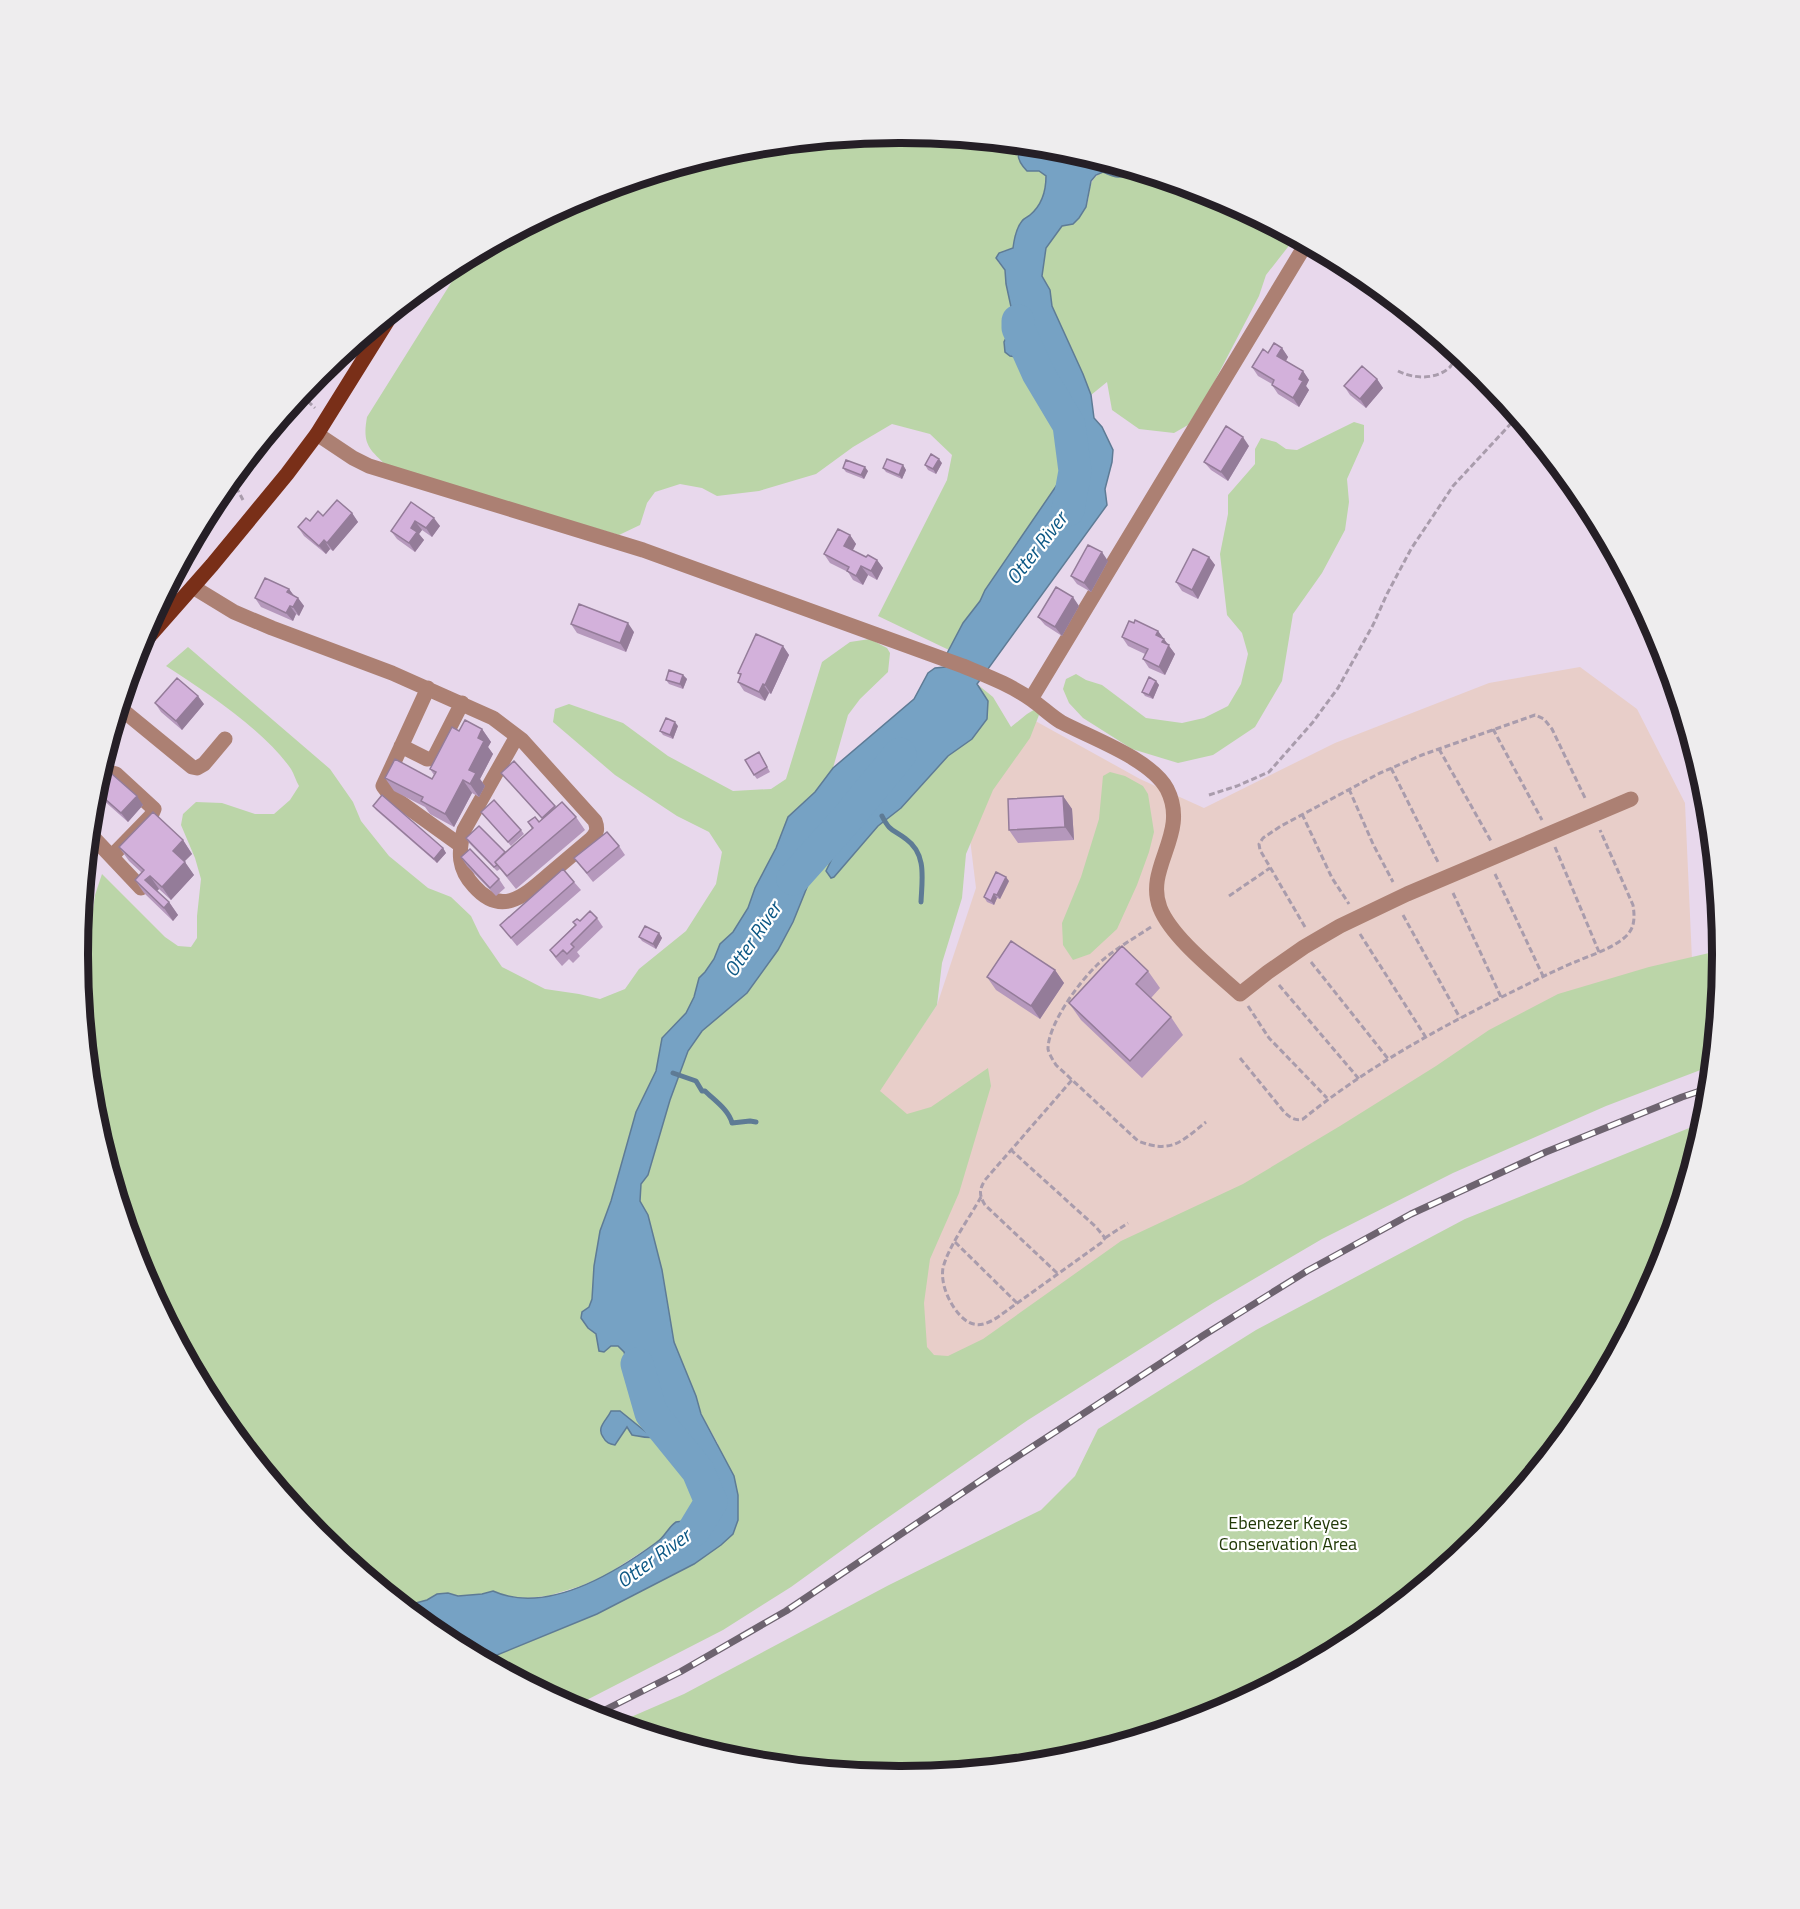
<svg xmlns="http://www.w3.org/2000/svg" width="1800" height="1909" font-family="'Titillium Web',sans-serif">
<rect width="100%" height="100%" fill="#e8d8ec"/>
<path fill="#e8cec9" d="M1580,667l57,42 48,94 7,157 -744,408 -25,3 -44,-280 58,-86 39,-117 -8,-65 62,-105 110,61 64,29 131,-65 154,-60z"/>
<path fill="#bbd5a8" d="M900,133l139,13 -7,3 -9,-1 -6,5 3,8 7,10h12l7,5c0,19 -7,35 -24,45l-9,27 -10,3 -5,11 7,8 1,14 7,32 -1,10 -8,16 1,10c13,6 26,8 38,17 14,11 32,59 30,77 0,3 -2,6 -3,9l5,4 6,-6 1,2 -2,6 -17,15 -78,114 -5,11 -17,22 -14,27 -71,-34 69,-136 5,-25 -22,-21 -38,-10 -39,23 -37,27 -57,17 -42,5 -15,-8 -22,-4 -25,8 -8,11 -7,22 -21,10 -230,-67c-20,-19 -27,-23 -22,-51l99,-158 120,-64 154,-47z
M1132,170l83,25 80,43 -29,37 -7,21 -49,94 -22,35 -14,8 -35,-4 -27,-19 -5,-28 -16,13 -8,-21 -31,-68 -2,-16 -8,-14 4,-28 16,-22 11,-2c4,-5 9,-10 12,-15 8,-15 -1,-28 18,-37 11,5 20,9 29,-2z
M1354,422l10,3v16l-17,38 2,23 -4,28 -23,43 -29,41 -11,67 -27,46 -42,28 -35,8 -46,-14 -49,-31 -14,-15 -6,-14 3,-10 10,-5 10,6 16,5 44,33 36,5 22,-5 24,-12 13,-22 7,-30 -6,-21 -15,-18 -7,-61 8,-40v-19l27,-31v-15l6,-11 15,4 10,7 11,1z
M870,639l17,9 3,5 -2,19 -28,27 -12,16 -15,53 -18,24 -27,25 -12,31 -21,40 -7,20 -15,25 -13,11 -6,15 -9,13 -6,6 -5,19 -8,16 -24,25 -6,33 -20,41 -25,89 -11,30 -6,35 -2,33 -3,8 -7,5 6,16 23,18h7l6,6 12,36 18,25 24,28 22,18 5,13 1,15 -2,13 -19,20 -9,2 -16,18 -54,35 -25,11 -33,10 -21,2 -22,-2 -12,-5 -11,3 -24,2 -10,-3 -11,1 -10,6 -23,6 -85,-71 -103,-124 -76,-142 -46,-154 -16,-160 2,-21 11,-10 4,-29 7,-21 63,63 13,9 13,1 6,-9v-22l4,-37 -6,-21 -14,-33 2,-11 13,-12 26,1 33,11h19l16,-14 9,-14c-3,-5 -5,-12 -8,-17 -27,-39 -85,-77 -125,-103l22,-19 142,122 23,33 8,19 28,35 39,32 23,9 20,19 9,19 22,32 43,22 34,5 21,5 25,-10 14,-20 47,-38 30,-47 6,-32 -13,-20 -32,-16 -62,-41 -62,-53 2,-13 14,-5 54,19 45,33 65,35 38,-2 15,-10 36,-117 28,-20z
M977,684l16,13 18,30 16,-13 10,-6 2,7 -9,23 -37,52 -27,64 -4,44 -20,65 -5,42 -57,86 27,23 24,-7 57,-39 3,18 -32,107 -29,66 -6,44 3,44 7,8 14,1 35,-17 138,-98 122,-57 97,-58 96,-60 53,-36 69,-36 91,-27 73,-17 -11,116 -105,40 -153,67 -131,66 -109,64 -185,117 -158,110 -79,57 -68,43 -150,77 -88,-47 112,-46 97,-50 24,-120 -17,-30 -5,-18 -22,-54 -12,-72 -14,-55 -8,-14 1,-18 7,-8 22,-75 18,-49 14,-20 45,-38 31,-43 15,-28 42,-104 20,-25 11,-9 10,6 -5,11 -14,22 -17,19 -6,35 44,-51 23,-18 47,-52 24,-18 16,-37z
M1110,772l15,4 18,10 5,8 6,38 -5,20 -12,33 -20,44 -27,25 -17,6 -10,-15 -1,-22 19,-46 18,-58 4,-43z
M1704,1122l-45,147 -76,142 -102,125 -125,102 -142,76 -154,47 -160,15 -161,-15 -122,-38 67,-29 205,-109 152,-75 34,-34 23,-47 158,-99 209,-111z"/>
<path fill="#76a2c4" stroke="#5e7b95" stroke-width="1.5" d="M1039,146l22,2 71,22c-9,11 -18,7 -29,2l-7,3 -5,6 -5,26 -7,11 -6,6 -11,2 -16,22 -4,28 8,14 2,16 31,68 8,21 3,23 8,9 11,23 -1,12 -7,27 2,16 -130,179 11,17 -1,18 -15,20 -24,17 -47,52 -23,18 -44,51 -3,1 -5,-7 14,-29 17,-19 14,-22 5,-11 -10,-6 -11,9 -20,25 -42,104 -15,28 -31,43 -45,38 -14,20 -18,49 -22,75 -7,9 -1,17 8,14 14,55 12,72 22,54 5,18 33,62 4,19v25l-5,14 -12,11 -27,19 -97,50 -112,46 -24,-13 6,-4 2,-4 -21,1 -44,-34 23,-6 10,-6 11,-1 10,3 24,-2 11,-3c53,24 122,-18 164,-49 8,-5 11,-15 19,-20 3,-1 7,0 9,-2 11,-6 21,-22 21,-34 0,-8 -1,-20 -5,-27 -5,-7 -16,-11 -22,-17 -3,-3 -6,-7 -8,-11 -6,1 -10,5 -16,6 -7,2 -16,-1 -23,-2l-5,-8 -12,18c-5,-1 -9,-2 -12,-8 -7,-10 4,-17 8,-26h9l26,21h6l5,-3 3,-8 -24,-33 -12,-36 -6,-6h-7l-7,6 -5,-1 -3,-17 -8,-6 -7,-10 1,-6 7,-5 3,-8 2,-33 6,-35 11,-30 25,-89 20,-41 6,-33 24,-25 8,-16 5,-19 6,-6 9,-13 6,-15 13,-12 15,-24 7,-20 21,-40 12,-31 27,-25 18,-24 81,-69 14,-26 7,-5 10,-1 -2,-6 20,-38 17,-22 5,-11 78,-114 17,-15 1,-7 -9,5 -2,-4 3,-9 -5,-27 -19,-44 -21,-16 -18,-3 -5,-4 -1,-10 8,-16 1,-10 -7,-32 -1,-14 -9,-12 3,-5 14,-5c1,-8 4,-21 9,-27 2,-3 6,-4 8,-6 12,-10 16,-24 16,-39l-7,-5h-12c-6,-6 -11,-14 -8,-22h13z"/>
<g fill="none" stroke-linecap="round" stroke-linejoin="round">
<path stroke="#5e7b95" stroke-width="5" d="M882,816c8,16 11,13 24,23 21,15 16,40 15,63
M673,1073l23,8 6,10h3c9,9 24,19 27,32l18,-2 6,1"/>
<path stroke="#76a2c4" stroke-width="33" d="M1018,321v7l20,45 31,52 6,46 -7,39
M793,879l58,-65 49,-60
M637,1364l14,49 47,58 13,31 -17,28"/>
<path stroke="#a99cac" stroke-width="3" stroke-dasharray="6 3" stroke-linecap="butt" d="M1398,371c15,8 39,9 52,-4 3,-4 5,-9 7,-13
M301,395l14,13
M232,479l11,21
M1493,729l49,91
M1439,749l52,92
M1391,768l47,94
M1349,789l24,55 20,38
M1209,795l28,-9 32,-14 44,-50 25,-34 35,-63 14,-31 24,-45 42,-63 64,-69
M1302,814l30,64 17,26
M1555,847l44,105
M1495,874l48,102
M1453,893l48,104
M1229,896l41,-28
M1403,915l57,103
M1151,927c-18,12 -38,23 -54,38 -17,16 -49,59 -49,84 1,5 5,11 8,16l82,76c33,13 43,1 68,-19
M1305,927l-45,-77 -1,-6 4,-6 18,-12 99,-53 42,-18 113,-40 9,4 8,10 34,71
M1360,934l65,102
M1311,962l78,98
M1279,985l80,94
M1248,1006l21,32 58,60
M1240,1058l45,55c6,5 10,8 18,6 68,-55 145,-96 223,-134 16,-8 32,-16 49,-23 16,-7 36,-13 49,-24 11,-9 11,-20 9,-33l-33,-75
M981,1197c-11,20 -33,50 -38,71 -3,17 8,40 21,51 12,10 23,5 34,-2l103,-74 4,-5 -9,-11 -85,-77
M1105,1238l23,-15
M955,1242l62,61
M1057,1273l-72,-68c-6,-10 -6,-15 0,-25l87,-100"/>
<path stroke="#ac8073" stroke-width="15" d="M317,434l36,24 16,8 274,84 320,116c24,10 48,19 69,34 10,7 19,16 29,22 30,16 90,37 106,67 23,45 -23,78 -7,119 12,30 56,64 80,86l28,-22 36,-25 36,-21 67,-32 224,-95
M193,587l41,25 38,16 120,45 101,45 29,22 73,81c3,8 2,12 -4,18 -13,11 -26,22 -39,33 -25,21 -49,47 -78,14 -16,-17 -16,-34 -10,-56l53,-94
M428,688l-45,98 6,8 71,51
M1031,699l275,-455
M120,708l72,59 5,1 7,-4 21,-25
M401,746l26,13 7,-1 28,-55
M101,770l15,4 38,35 -3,7 -39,40
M90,834l51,54"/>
<path stroke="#792f18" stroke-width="15" d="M138,649l74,-84 75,-91 30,-40 76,-122"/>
<g stroke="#6d636f" stroke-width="7">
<path id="rail" d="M593,1716l87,-44 106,-61 206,-138 212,-138 103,-64 104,-57 135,-62 136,-55 27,-9"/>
</g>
<use href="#rail" stroke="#fff" stroke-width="4.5" stroke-dasharray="14" stroke-linecap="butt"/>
</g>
<path fill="#b598bc" d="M1282,348l6,9 -2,4 17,10 6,9 -3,6 3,4 -10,17 -21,-13 -6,-9v-1l-14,-8 -6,-9 16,-14z
M1377,379l6,9 -17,20 -16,-13 -6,-9z
M1249,446l-21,35 -17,-11 -7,-8z
M942,463l-6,11 -8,-4 -3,-5z
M903,465l3,5 -4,9 -16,-7 -3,-4z
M843,468l25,3 -4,8 -18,-7z
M411,502l29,24 -8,11 -10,-7 -3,4 5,6 -9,12 -18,-13 -6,-8z
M352,513l6,9 -25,29 -3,-2 -4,5 -22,-18 -6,-9 25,-11z
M850,535l6,9 -3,6 13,7 11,3 6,8 -6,12 -9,-5 -5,10 -10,-5 -5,-8 -18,-9 -6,-9z
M1209,557l6,8 -17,34 -16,-8 -6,-9z
M1108,561l-17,31 -14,-8 -6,-8z
M289,589l5,7 4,2 6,8 -5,10 -3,-2 -3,7 -32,-14 -6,-9z
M1079,606l-17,30 -17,-11 -7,-8z
M1134,623l24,8 17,23 -10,21 -16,-7 -6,-9 2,-5 -17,-8 -6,-9z
M571,624l63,8 -8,20 -49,-19z
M783,646l6,9 -18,39 -2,-1 -4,8 -21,-10 -6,-9 3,-6 -3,-3z
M683,675l4,4 -4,10 -14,-5 -3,-4z
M1156,681l3,4 -6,14 -8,-3 -3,-4z
M155,703l49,1 -22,26 -21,-18z
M678,726l-5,13 -10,-4 -3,-4z
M482,729l9,13 -3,5 5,7 -13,25 5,7 -6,11 -7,-4 -18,34 -24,-13 -5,-7 -31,-16 -9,-13 47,1 2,-4 -4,-6z
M762,757l8,15 -13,7 -3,-4z
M514,761l42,47 20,9 9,13 -69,59 -16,-20 -3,2 -28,-28 -3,-5 39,14 27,-23 -4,-7h11l3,-3 -41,-46z
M101,771l42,34 -15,17 -34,-30z
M1063,796l9,13 2,31 -56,3 -9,-13z
M373,806l70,42 3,5 -9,10 -61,-53z
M481,812l40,18 3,4 -13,12z
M183,840l9,14 -8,7 10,14 -23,25 -12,-11 -2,2 12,11 9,13 -5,6 -29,-28 -9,-13 7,-7 -13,-12 -10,-14z
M619,846l6,9 -32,27 -19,-24z
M461,857l38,22 6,9 -9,8 -29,-30z
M1009,881l-9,18 -3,-1 -3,7 -7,-3 -3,-5z
M574,882l7,8 -64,56 -17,-21z
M597,918l6,9 -26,25 3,4 -7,7 -4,-4 -7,7 -6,-7 -6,-9 25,-25 -2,-3z
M659,933l3,5 -6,11 -14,-8 -3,-4z
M1055,970l9,13 -24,36 -44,-29 -9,-13z
M1148,971l12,17 -9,10 20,19 12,18 -41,43 -61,-58 -12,-17z"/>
<path fill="#947c99" d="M1282,348l6,9 -4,7 -7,-8z
M1303,371l6,9 -3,6 3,4 -10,17 -6,-9 6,-19z
M1377,379l6,9 -17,20 -6,-9z
M1243,437l6,9 -21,35 -7,-9z
M939,459l3,4 -6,11 -3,-5z
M903,465l3,5 -4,9 -3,-4z
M865,467l3,4 -4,8 -3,-4z
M352,513l6,9 -25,29 -6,-8z
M434,518l6,8 -8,11 -6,-9z
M415,521l7,9 -3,4 5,6 -9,12 -6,-9 2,-15z
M850,535l6,9 -6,11 -6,-9z
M324,540l6,9 -4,5 -7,-8z
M1102,552l6,9 -17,31 -7,-9z
M1209,557l6,8 -17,34 -6,-9z
M877,560l6,8 -6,12 -6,-9z
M861,566l7,9 -5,10 -7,-9z
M289,589l6,8 -8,-5z
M1073,597l6,9 -17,30 -7,-9z
M298,598l6,8 -5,10 -6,-9z
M290,606l6,8 -3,7 -7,-8z
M628,623l6,9 -8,20 -6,-9z
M1158,631l17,23 -10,21 -6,-8 -3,-32z
M783,646l6,9 -18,39 -6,-9z
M683,675l4,4 -4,10 -3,-5z
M1156,681l3,4 -6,14 -4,-4z
M763,684l6,9 -4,8 -6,-9z
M198,696l6,8 -22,26 -6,-9z
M675,722l3,4 -5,13 -3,-4z
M482,729l9,13 -3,5 5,7 -13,25 5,7 -6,11 -9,-13 -1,-14 9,-32z
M463,780l9,13 -18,34 -9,-13z
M137,796l6,9 -15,17 -7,-9z
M1063,796l9,13 2,31 -9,-13z
M183,840l9,14 -10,10 -9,-13z
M443,848l3,5 -9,10 -3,-4z
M185,862l9,13 -23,25 -9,-13z
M150,876l9,13 -4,4 -10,-13z
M1006,877l3,4 -9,18 -3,-4z
M994,894l3,4 -3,7 -3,-4z
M169,902l9,13 -5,6 -9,-13z
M659,933l3,5 -6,11 -3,-5z
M1055,970l9,13 -24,36 -9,-13z"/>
<path fill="#d3b1db" stroke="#947c99" stroke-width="1.5" d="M1274,343l8,5 -5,8 26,15 -4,8 4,2 -10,17 -21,-13 2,-5 -22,-13 11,-18 5,4z
M1362,366l15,13 -17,20 -16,-13z
M1226,426l17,11 -22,35 -17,-10z
M931,454l8,5 -6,10 -8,-4z
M887,459l16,6 -4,10 -16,-7z
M846,460l19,7 -4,8 -18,-7z
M337,500l15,13 -25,30 -3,-3 -5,6 -21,-19 8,-9 4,3 8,-10 5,5z
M411,502l23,16 -8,10 -11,-7 -4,7 6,4 -8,11 -18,-12z
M838,529l12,6 -6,11 22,11 2,-2 9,5 -6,11 -10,-5 -5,10 -9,-5 2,-4 -25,-13z
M1088,545l14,7 -18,31 -13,-7z
M1193,549l16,8 -17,33 -16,-8z
M265,578l24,11 -2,3 11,6 -5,9 -3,-1 -4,7 -31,-15z
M1056,587l17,10 -18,30 -17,-10z
M579,604l49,19 -8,20 -49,-19z
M1135,620l23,11 -2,4 8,4 -2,3 7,3 -10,22 -16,-8 5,-10 -26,-12 7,-16 5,2z
M756,634l27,12 -18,39 -2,-1 -4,8 -21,-10 3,-8 -3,-1z
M669,670l14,5 -3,9 -14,-4z
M1149,677l7,4 -7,14 -7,-3z
M177,678l21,18 -22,25 -21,-18z
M666,718l9,4 -5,13 -10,-4z
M465,720l17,9 -4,9 6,3 -15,29 7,3 -6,11 -7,-4 -18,34 -24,-13 2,-4 -38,-19 10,-19 37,20 4,-7 -6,-3 22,-42 7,4z
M759,752l8,15 -13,8 -9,-15z
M514,761l41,45 -13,12 -41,-45z
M104,767l33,29 -16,17 -26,-23 6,-19z
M382,795l61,53 -9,11 -61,-53z
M1063,796l2,31 -56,3 -1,-31z
M494,800l27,30 -13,12 -27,-30z
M562,802l14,15 -69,59 -12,-14 38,-34 -5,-6 7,-5 4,5z
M153,812l30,28 -10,11 12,11 -23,25 -12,-11 -5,4 24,22 -5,6 -29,-28 9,-10 -25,-23z
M479,826l26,26 -10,10 2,3 -3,2 -28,-29z
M607,832l12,14 -32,27 -13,-15z
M470,849l29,30 -9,9 -29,-31z
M563,869l11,13 -63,56 -11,-13z
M996,872l10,5 -9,18 -3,-1 -3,7 -7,-4z
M590,911l7,7 -26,26 3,3 -7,7 -4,-4 -7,7 -6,-7 26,-25 -3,-3 4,-3 3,2z
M645,926l14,7 -6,11 -14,-7z
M1011,941l44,29 -24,36 -44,-29z
M1122,946l26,25 -12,13 35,33 -41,44 -61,-58z"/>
<g text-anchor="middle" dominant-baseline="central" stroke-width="4.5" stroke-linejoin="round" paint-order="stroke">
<g font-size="18" fill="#213907" stroke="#fff">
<text x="1288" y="1522">Ebenezer Keyes<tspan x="1288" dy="21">Conservation Area</tspan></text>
</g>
<g font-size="20" font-style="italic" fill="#0d5885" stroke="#fff">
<text transform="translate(1036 548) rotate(-52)">Otter River</text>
<text transform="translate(752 939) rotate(-56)">Otter River</text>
<text transform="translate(653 1558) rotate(-36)">Otter River</text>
</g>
</g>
<path d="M0 0H1800V1909H0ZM899 143H901A811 811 0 0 1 1712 954V955A811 811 0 0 1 901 1766H899A811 811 0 0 1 88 955V954A811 811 0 0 1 899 143Z" fill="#eeedee" fill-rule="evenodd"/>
<path fill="none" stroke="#251f26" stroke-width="8" d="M899 143H901A811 811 0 0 1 1712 954V955A811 811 0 0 1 901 1766H899A811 811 0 0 1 88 955V954A811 811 0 0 1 899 143Z"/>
</svg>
